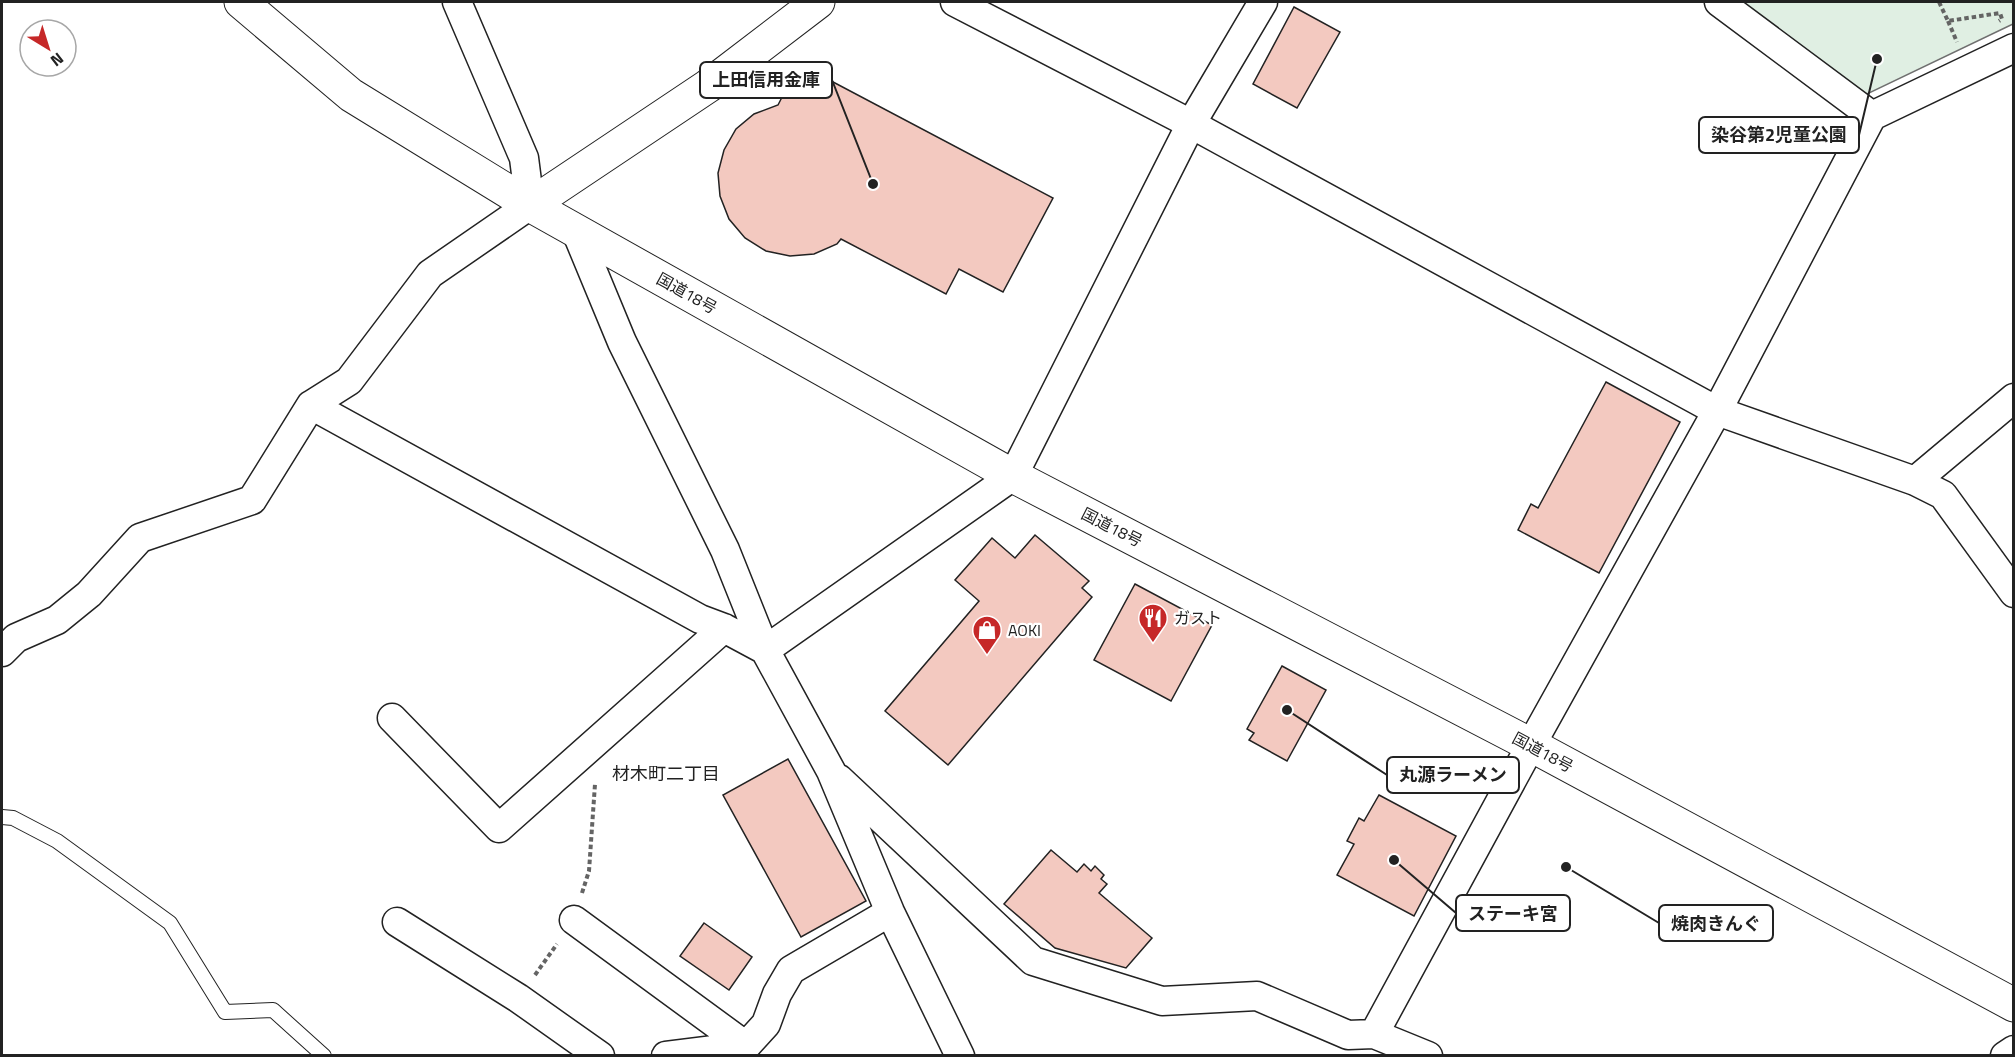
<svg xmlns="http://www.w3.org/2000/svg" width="2015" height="1057" font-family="'Titillium Web','Noto Sans JP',sans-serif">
<rect width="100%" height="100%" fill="#fff"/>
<path fill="#e0efe3" stroke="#6f6f6f" stroke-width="1.5" d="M1735,2h278v22l-148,71z"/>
<path fill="#f3c9c0" stroke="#222" stroke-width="1.5" d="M1294,7l46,25 -43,76 -44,-24z
M799,64l254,134 -50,94 -44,-23 -13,25 -105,-55 -4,5 -23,10 -24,2 -24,-5 -21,-13 -16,-19 -9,-23 -2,-23 6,-23 12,-21 18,-15 24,-9z
M1606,382l74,40 -81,151 -81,-43 13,-26 7,4z
M1035,535l54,46 -7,7 10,9 -144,168 -63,-54 94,-110 -24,-21 37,-42 23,20z
M1135,584l77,41 -41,76 -77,-41z
M1282,666l44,24 -39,71 -38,-21 5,-7 -7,-4z
M788,759l78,142 -65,36 -78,-142z
M1379,795l77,41 -42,80 -77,-41 17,-31 -7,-3 12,-23 5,3z
M1051,850l26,22 7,-8 7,7 4,-5 9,9 -3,4 6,5 -8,9 53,45 -26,30 -71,-20 -51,-44z
M704,923l48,34 -23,33 -49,-34z"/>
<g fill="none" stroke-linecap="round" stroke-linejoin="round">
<g stroke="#222" stroke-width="16">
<path id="lane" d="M2,817l11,1 44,23 113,82 55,89 48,-2 51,46"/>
</g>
<g stroke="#222" stroke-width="31">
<path id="street" d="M955,2l236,122 526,287 198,70 28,14 71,98
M1719,2l153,114
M576,231l46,111 103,208 40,100 66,121 59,141 70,144
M311,405l389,214 24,9 41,22
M1915,481l99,-83
M765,650l248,-174 178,-352 72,-122
M2,652l14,-14 41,-18 32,-26 51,-56 112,-38 59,-95 38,-24 81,-107 100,-69 -6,-47 -67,-156
M392,718l107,110 225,-200
M839,779l194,182 129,40 95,-5 91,39 26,-1 54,22
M574,920l172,126 20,-22 11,-30 14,-24 99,-58
M397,922l121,76 82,58
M1374,1034l157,-289 186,-334 155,-295 142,-68
M666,1056l80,-10
M2005,1056l9,-6"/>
</g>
<g stroke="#222" stroke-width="35">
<path id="secondary" d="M530,205l178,-119 110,-84"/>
</g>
<g stroke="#222" stroke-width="35">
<path id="highway" d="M241,2l110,93 179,110 483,271 518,269 483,260"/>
</g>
<path stroke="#646464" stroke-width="4" stroke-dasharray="4.5 3" stroke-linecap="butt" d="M1939,2l9,19 52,-8 2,6 -3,2
M1948,21l9,21
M582,893l7,-22 6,-87
M535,975l22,-31"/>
<use href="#lane" stroke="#fff" stroke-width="14"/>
<use href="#street" stroke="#fff" stroke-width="28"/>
<use href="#secondary" stroke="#fff" stroke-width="33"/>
<use href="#highway" stroke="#fff" stroke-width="33"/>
</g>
<defs>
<g id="restaurant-pin" transform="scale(1.5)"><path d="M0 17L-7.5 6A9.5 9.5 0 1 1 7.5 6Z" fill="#c62828" stroke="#fff"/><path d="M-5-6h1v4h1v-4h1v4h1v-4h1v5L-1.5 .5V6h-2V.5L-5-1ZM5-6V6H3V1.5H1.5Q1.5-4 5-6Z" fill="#fff"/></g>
<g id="shop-pin" transform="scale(1.5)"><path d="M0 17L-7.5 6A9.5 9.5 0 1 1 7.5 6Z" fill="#c62828" stroke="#fff"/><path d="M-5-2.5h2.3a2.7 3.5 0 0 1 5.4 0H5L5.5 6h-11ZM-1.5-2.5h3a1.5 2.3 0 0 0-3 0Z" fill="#fff"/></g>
</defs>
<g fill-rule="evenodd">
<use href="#restaurant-pin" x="1153" y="618"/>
<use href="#shop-pin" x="987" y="630"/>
</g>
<g text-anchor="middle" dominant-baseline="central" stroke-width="4.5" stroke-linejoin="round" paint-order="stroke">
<g font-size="16" fill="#222" stroke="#fff">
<text transform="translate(687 293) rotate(29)">国道18号</text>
<text transform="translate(1112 527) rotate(27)">国道18号</text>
<text transform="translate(1543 752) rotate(28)">国道18号</text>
</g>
<g font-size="16" fill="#222" stroke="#fff" text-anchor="start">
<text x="1174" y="618">ガスト</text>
<text x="1008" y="630">AOKI</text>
</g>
<g font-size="18" fill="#222" stroke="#fff">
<text x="666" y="773">材木町二丁目</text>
</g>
</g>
<path fill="none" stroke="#222" stroke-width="2" d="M873 184L832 80M1877 59L1859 135M1287 710L1387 775M1394 860L1456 913M1566 867L1659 923"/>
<g fill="#222" stroke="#fff" stroke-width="2">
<circle cx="873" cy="184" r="6"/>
<circle cx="1877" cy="59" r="6"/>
<circle cx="1287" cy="710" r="6"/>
<circle cx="1394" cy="860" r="6"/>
<circle cx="1566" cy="867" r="6"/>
</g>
<g fill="#fff" stroke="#222" stroke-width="2">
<rect x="700" y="62" width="132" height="36" rx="6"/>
<rect x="1699" y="117" width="160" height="36" rx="6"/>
<rect x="1387" y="757" width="132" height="36" rx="6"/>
<rect x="1456" y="895" width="114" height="36" rx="6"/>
<rect x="1659" y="905" width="114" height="36" rx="6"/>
</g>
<g font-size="18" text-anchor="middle" font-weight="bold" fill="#222">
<text x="766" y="86">上田信用金庫</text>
<text x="1779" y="141">染谷第2児童公園</text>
<text x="1453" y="781">丸源ラーメン</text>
<text x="1513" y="920">ステーキ宮</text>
<text x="1716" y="930">焼肉きんぐ</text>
</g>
<rect width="2015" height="1057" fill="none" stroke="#222222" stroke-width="6"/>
<g transform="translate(48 48) rotate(142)"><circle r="28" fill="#ffffff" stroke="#a7a7a7" stroke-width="1.5"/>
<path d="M0-4.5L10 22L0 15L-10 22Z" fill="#c62828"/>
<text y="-9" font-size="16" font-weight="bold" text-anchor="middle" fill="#222222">N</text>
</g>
</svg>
